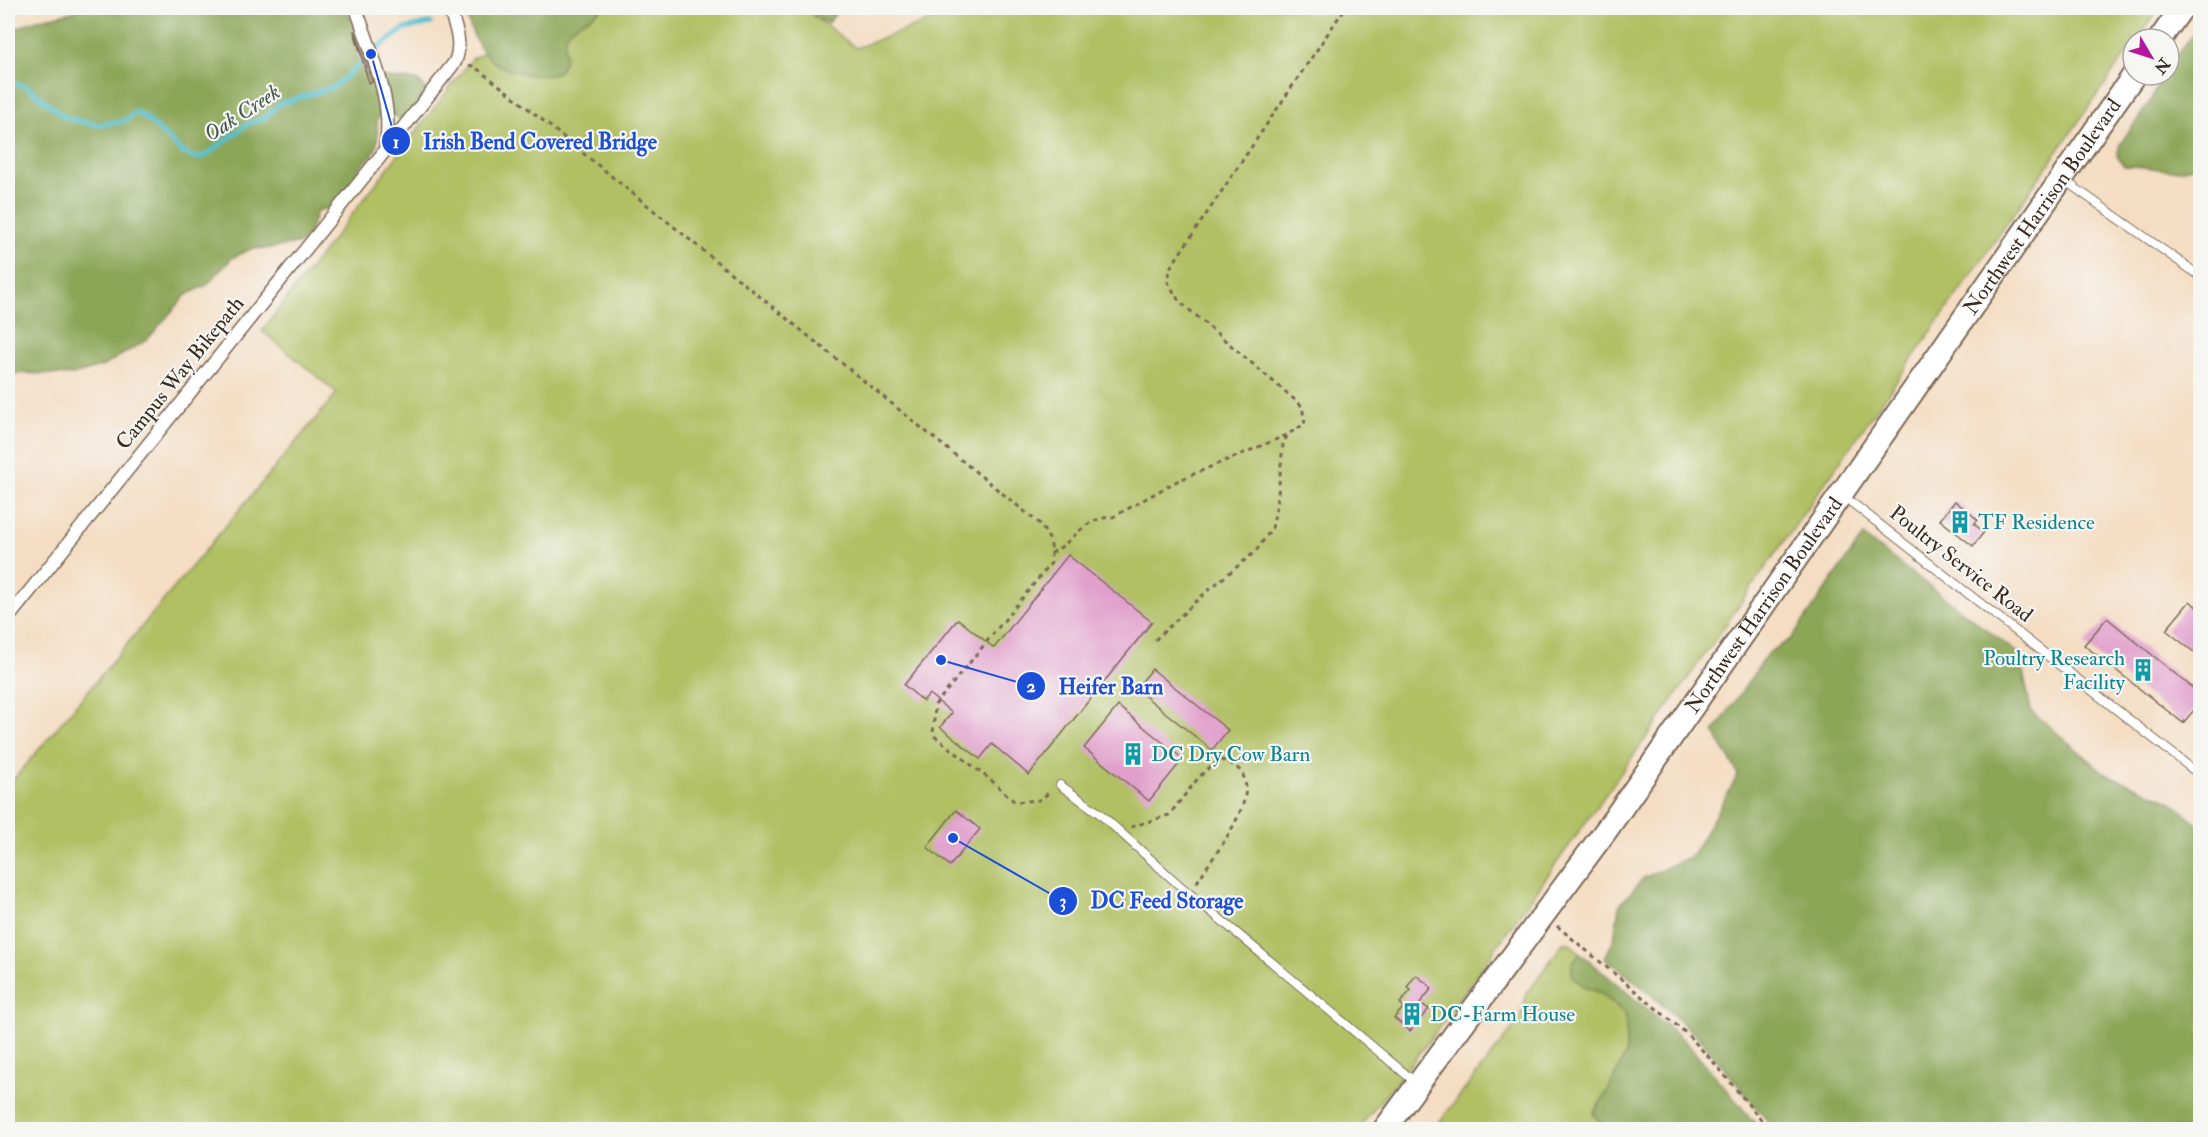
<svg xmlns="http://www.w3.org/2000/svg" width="2208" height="1137" font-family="'IM FELL Double Pica',serif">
<rect width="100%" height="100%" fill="#f6f6f2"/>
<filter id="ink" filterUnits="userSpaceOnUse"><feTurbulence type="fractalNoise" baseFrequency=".0167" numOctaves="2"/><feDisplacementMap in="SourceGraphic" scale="12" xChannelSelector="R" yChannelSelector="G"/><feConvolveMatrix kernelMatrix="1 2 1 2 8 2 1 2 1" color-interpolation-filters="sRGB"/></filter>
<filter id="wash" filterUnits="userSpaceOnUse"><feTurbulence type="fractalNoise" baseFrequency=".008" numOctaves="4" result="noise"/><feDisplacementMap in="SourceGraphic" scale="24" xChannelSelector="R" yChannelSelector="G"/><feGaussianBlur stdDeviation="1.35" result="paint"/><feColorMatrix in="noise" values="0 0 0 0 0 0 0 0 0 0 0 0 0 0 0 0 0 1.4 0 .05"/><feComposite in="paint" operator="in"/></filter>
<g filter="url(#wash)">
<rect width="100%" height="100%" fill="#f4ddc2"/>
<path fill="#b0c063" stroke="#767540" stroke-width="1.5" d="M565,8h238l53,40 109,-40h1194l-22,31h-4v5l-480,684 -220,308 -75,93h-1350v-347l2,2 327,-391 -75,-62 210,-272z
M1563,943h6l11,10 -8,10 12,24 17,6 25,21v39l-18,38 -15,23 13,15 -173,1 87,-111 7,-26z"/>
<path fill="#8ca659" stroke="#64683c" stroke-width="1.5" d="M85,8h258l20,24c-2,6 -7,16 -6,23 1,26 42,24 60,25l8,8 -5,16 -15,17 -20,-10 -8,8c0,9 2,21 -1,29 -8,19 -21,11 -21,40l-17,17 -21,6 -8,23 -8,9 -36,6 -12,-1 -21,10 -25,27 -21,10 -39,45 -44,26 -30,9 -52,-2 -13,4v-344c27,-17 48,-15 77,-25z
M465,8h137c-11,12 -30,15 -36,27 -5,11 4,24 -6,35 -12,13 -57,1 -69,-10 -15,-14 -22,-33 -26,-52z
M810,8h26l1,4 -9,11 -13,-6z
M2200,25v139c-32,13 -43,1 -76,2l-7,-10 3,-12 30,-42 12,-27h7v-10z
M1863,536l157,119 11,56 75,63 66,28 28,24v303h-426l-73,-89 -54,-49 -42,-33 9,-19 5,-33 24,-28 49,-22 46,-81c-6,-17 -18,-27 -24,-43l54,-79 23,-14z
M1580,953l104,87 76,89h-154l-13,-15 15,-23 18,-38v-38l-25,-22 -17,-6 -12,-10v-14z"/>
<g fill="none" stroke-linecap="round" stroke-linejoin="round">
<path stroke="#52bfcc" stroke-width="5" d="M8,80l21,8 37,30 32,7 26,-4 12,-9 9,5 36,34 14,7 10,-2 44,-33 14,-4 16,-15 55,-17 45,-40 25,-18 27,-6"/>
</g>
<g id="blocks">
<path fill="#e19fcc" d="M354,31h1l17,51 -3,1z
M1955,501l23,19 -4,4 10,8 -11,14 -33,-26z
M1068,555l84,67 -123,153 -37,-31 -12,15 -40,-32 12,-14 -23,-19 -6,7 -19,-16 54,-66 36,29z
M2190,601l10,9v47l-34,-27z
M2107,618l93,76v9l-17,20 -99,-78z
M1152,669l76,61 -16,20 -76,-61z
M1118,706l65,53 -34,42 -65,-53z
M956,810l24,19 -30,37 -23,-19z
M1416,975l16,13 -12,15 9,6 -19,22 -16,-13 10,-11 -4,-4 11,-13 -4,-3z"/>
</g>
</g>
<g filter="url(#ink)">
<use href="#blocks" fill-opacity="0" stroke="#7c6957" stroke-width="1.5"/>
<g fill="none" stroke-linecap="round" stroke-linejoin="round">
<g stroke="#7c6957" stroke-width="10">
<path id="service" d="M2064,180l136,96
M1842,495l358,280
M1060,785l39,28 79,71 237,198"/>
</g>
<g stroke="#7c6957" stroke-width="15">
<path id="pedestrian" d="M387,148l68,-86c8,-19 0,-36 -6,-54
M8,618l376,-466c13,-45 -14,-101 -28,-144"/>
</g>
<g stroke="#7c6957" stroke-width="26">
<g id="secondary">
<path d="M2160,39l22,-31"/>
<path id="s1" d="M1384,1130l223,-301 527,-754"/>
</g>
</g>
<path stroke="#7c6957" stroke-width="3" stroke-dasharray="4.5 4.5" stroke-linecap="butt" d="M469,65l6,2 34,26 531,431 11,18v21l-116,142 -2,30 59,46 23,21 24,-2 11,-8
M1051,553c27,-13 28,-34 62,-36l64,-36 110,-46
M1155,640l50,-47 51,-42 16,-23 5,-24 6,-60 5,-10 17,-10 -3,-18 -123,-105 -11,-19 2,-14 175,-260
M1131,827l38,-12 30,-38 20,-18c5,2 12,4 17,8 33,25 -27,93 -40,117
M1557,926l130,108 31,33 51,63"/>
<use href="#service" stroke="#fff" stroke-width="8"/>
<use href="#pedestrian" stroke="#fff" stroke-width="12"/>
<use href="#secondary" stroke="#fff" stroke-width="22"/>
</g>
</g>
<defs>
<g id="building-bare" transform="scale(1.8)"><path d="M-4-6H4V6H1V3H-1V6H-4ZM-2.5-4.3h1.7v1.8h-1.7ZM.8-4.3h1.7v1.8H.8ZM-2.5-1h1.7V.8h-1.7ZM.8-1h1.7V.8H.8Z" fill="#0f9aa8" stroke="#f6f6f2" stroke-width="2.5" paint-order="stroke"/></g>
</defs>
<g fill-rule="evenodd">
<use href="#building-bare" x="1960" y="522"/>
<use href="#building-bare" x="2143" y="670"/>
<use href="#building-bare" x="1133" y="754"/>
<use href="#building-bare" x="1412" y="1014"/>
</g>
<g text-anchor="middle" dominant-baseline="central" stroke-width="4.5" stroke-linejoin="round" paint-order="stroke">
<g font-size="21" fill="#3b2a1e" stroke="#f6f6f2">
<text stroke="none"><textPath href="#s1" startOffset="1134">Northwest Harrison Boulevard</textPath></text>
<text transform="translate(180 373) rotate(-51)">Campus Way Bikepath</text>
<text transform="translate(1961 564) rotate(38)">Poultry Service Road</text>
<text stroke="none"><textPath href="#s1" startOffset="648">Northwest Harrison Boulevard</textPath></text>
</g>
<g font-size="21" fill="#0d838f" stroke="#f6f6f2" text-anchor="start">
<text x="1978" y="522">TF Residence</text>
<text x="2125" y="658" text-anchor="end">Poultry Research<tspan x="2125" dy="24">Facility</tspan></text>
<text x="1151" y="754">DC Dry Cow Barn</text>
<text x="1430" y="1014">DC-Farm House</text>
</g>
<g font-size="22" font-style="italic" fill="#425752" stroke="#f6f6f2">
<text transform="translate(242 113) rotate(-33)">Oak Creek</text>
</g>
</g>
<path fill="none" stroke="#1d4ed8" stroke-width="2" d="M371 54L396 141M941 660L1031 686M953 838L1063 901"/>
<g fill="#1d4ed8" stroke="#f6f6f2" stroke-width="2">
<circle cx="371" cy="54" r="6"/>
<circle cx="941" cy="660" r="6"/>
<circle cx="953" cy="838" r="6"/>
<circle cx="396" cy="141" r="15"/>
<circle cx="1031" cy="686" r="15"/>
<circle cx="1063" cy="901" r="15"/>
</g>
<g font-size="18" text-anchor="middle" font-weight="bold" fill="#fff">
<text x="396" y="148">1</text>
<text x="1031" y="692">2</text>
<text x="1063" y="907">3</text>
</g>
<g font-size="22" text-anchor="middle" font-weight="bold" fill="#1d4ed8" stroke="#f6f6f2" stroke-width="4.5" stroke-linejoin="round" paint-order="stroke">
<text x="540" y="149">Irish Bend Covered Bridge</text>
<text x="1111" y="694">Heifer Barn</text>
<text x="1167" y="908">DC Feed Storage</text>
</g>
<rect width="2208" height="1137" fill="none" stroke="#f6f6f2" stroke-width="30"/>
<g transform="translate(2151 57) rotate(129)"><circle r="28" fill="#f6f6f2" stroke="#aba49d" stroke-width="1.5"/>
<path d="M0-4.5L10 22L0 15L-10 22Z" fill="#b5179e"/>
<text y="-9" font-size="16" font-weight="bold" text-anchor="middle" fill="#3b2a1e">N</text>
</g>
</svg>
